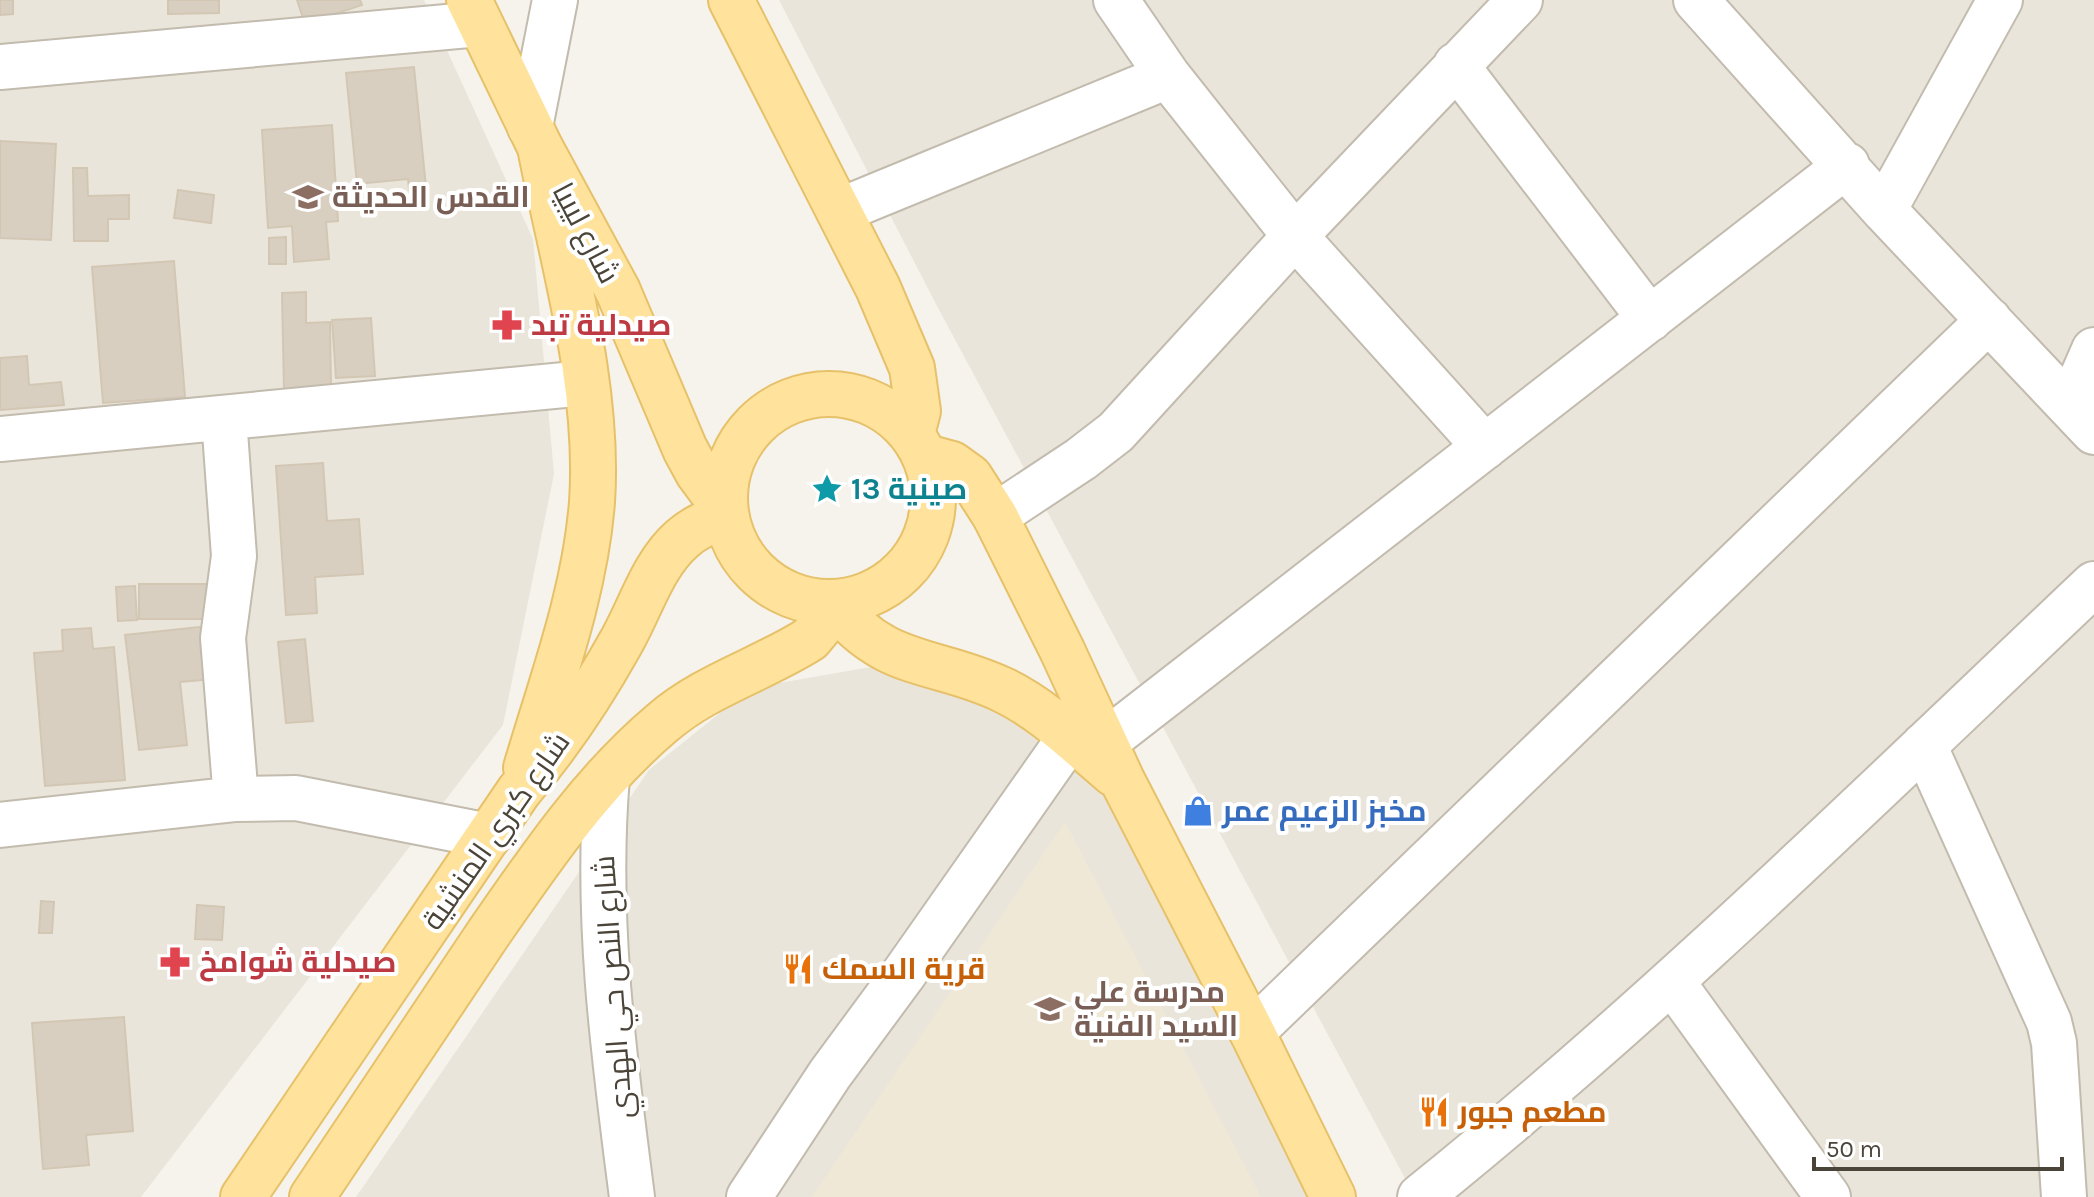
<svg xmlns="http://www.w3.org/2000/svg" width="2094" height="1197" font-family="Karla,Cairo,sans-serif">
<rect width="100%" height="100%" fill="#f6f3ec"/>
<path fill="#eae5da" d="M0,0h424l109,239 21,235 -51,251 -362,472h-141z
M779,0h1315v1197h-679l-478,-891z
M871,667l144,35 86,83 78,143 132,269h-955l293,-427 102,-82z"/>
<path fill="#efe8d6" d="M1065,822l196,375h-449z"/>
<path fill="#d8cfc1" stroke="#d3c7b4" stroke-width="2" d="M0,0h13v14l-13,1z
M168,0h51v13l-51,1z
M297,0h63l2,5 -57,19z
M414,67l13,130 -17,2 -2,-20 -51,5 -11,-111z
M332,125l6,96 -12,1 3,37 -35,3 -2,-36 -24,2 -6,-98z
M0,141l56,3 -5,96 -51,-2z
M73,168h14l1,28 41,-1v24h-21v22h-34z
M178,190l36,5 -3,28 -37,-5z
M286,237v27h-17v-26z
M174,261l11,136 -82,6 -11,-136z
M306,292v31l24,-1 1,66 -47,1 -2,-96z
M371,318l4,58 -39,2 -4,-58z
M27,356l2,29 32,-3 3,23 -64,5v-52z
M323,463l4,58 32,-2 4,55 -48,3 2,36 -31,2 -10,-149z
M139,584h72l1,35h-73z
M135,586l2,34 -19,1 -2,-34z
M218,625l6,53 -44,4 7,63 -48,5 -14,-115z
M91,628l2,21 21,-2 11,133 -80,6 -11,-133 29,-2 -1,-21z
M305,639l8,82 -27,2 -8,-81z
M41,901l13,1 -2,31h-13z
M197,905l27,2 -2,33 -27,-1z
M124,1017l9,114 -47,4 3,30 -46,4 -11,-146z"/>
<g fill="none" stroke-linecap="round" stroke-linejoin="round">
<g stroke="#c2bbae" stroke-width="48">
<path id="minor" d="M1116,0l52,76 127,160 190,211
M1696,0l188,210 210,222
M1456,65l194,254
M0,67l480,-43
M530,127l25,-127
M1884,210l116,-210
M839,211l329,-135
M2070,405l24,-55
M224,418l10,138 -11,82 13,161
M0,439l585,-56
M995,516l86,-57 35,-27 179,-196 225,-236
M1105,742l742,-577
M1924,745l125,277 5,21 10,154
M607,777c-12,141 7,281 25,420
M0,825l236,-26 60,-1 193,38
M1673,983l155,214
M1252,1032l737,-712
M749,1197l81,-123 73,-99 167,-238
M1420,1197c237,-191 453,-404 674,-613"/>
</g>
<g stroke="#e6c16a" stroke-width="48">
<path id="major" d="M469,0l71,147 78,144 67,158 13,24 26,35
M731,0l147,288 34,80 6,43 -6,23
M725 498a104 104 0 1 1 208 0a104 104 0 1 1-208 0Z
M926,457l26,7 18,13 25,39 67,134 60,130 130,252 81,165
M834,603c49,66 101,55 167,86 43,20 77,55 113,85
M526,768c26,-88 59,-175 66,-266 8,-117 -30,-241 -52,-355
M243,1197l276,-406c39,-46 72,-95 101,-147 20,-34 32,-79 62,-105 13,-12 28,-17 43,-23
M312,1197c59,-88 117,-176 176,-263 52,-75 104,-152 174,-211 44,-38 99,-53 148,-84l10,-12 12,-23"/>
</g>
<use href="#minor" stroke="#fff" stroke-width="44"/>
<use href="#major" stroke="#ffe39c" stroke-width="44"/>
</g>
<defs>
<g id="school-bare" transform="scale(2.4)"><path d="M0-5L7-2L0 1L-7-2ZM-4 1L0 2.5L4 1V4Q0 6-4 4Z" fill="#8d6e63" stroke="#fff" stroke-width="2.5" paint-order="stroke"/></g>
<g id="pharmacy-bare" transform="scale(2.4)"><path d="M-2-6h4v4h4v4h-4v4h-4v-4h-4v-4h4Z" fill="#e0444e" stroke="#fff" stroke-width="2.5" paint-order="stroke"/></g>
<g id="sight-bare" transform="scale(2.4)"><path d="M0-6L1.8-2.2L6-1.7L2.9 1.2L3.7 5.4L0 3.3L-3.7 5.4L-2.9 1.2L-6-1.7L-1.8-2.2Z" fill="#0f9aa8" stroke="#fff" stroke-width="2.5" paint-order="stroke"/></g>
<g id="shop-bare" transform="scale(2.4)"><path d="M-5-2.5h2.3a2.7 3.5 0 0 1 5.4 0H5L5.5 6h-11ZM-1.5-2.5h3a1.5 2.3 0 0 0-3 0Z" fill="#3f7fe0" stroke="#fff" stroke-width="2.5" paint-order="stroke"/></g>
<g id="restaurant-bare" transform="scale(2.4)"><path d="M-5-6h1v4h1v-4h1v4h1v-4h1v5L-1.5 .5V6h-2V.5L-5-1ZM5-6V6H3V1.5H1.5Q1.5-4 5-6Z" fill="#e8710a" stroke="#fff" stroke-width="2.5" paint-order="stroke"/></g>
</defs>
<g fill-rule="evenodd">
<use href="#school-bare" x="308" y="197"/>
<use href="#pharmacy-bare" x="507" y="325"/>
<use href="#sight-bare" x="827" y="489"/>
<use href="#shop-bare" x="1198" y="811"/>
<use href="#pharmacy-bare" x="175" y="962"/>
<use href="#restaurant-bare" x="798" y="969"/>
<use href="#school-bare" x="1050" y="1009"/>
<use href="#restaurant-bare" x="1434" y="1112"/>
</g>
<g text-anchor="middle" dominant-baseline="central" stroke-width="8" stroke-linejoin="round" paint-order="stroke">
<g font-size="30" font-weight="bold" fill="#785e54" stroke="#fff" text-anchor="start">
<text x="332" y="197">القدس الحديثة</text>
<text x="1074" y="992">مدرسة علي<tspan x="1074" dy="34">السيد الفنية</tspan></text>
</g>
<g font-size="30" fill="#4b4439" stroke="#fff">
<text transform="translate(586 233) rotate(62)">شارع ليبيا</text>
<text transform="translate(496 831) rotate(-55)">شارع كبري المنشية</text>
<text transform="translate(613 987) rotate(-94)">شارع النص حي الهدي</text>
</g>
<g font-size="30" font-weight="bold" fill="#be3a42" stroke="#fff" text-anchor="start">
<text x="531" y="325">صيدلية تبد</text>
<text x="199" y="962">صيدلية شوامخ</text>
</g>
<g font-size="30" font-weight="bold" fill="#0d838f" stroke="#fff" text-anchor="start">
<text x="851" y="489">صينية 13</text>
</g>
<g font-size="30" font-weight="bold" fill="#366cbe" stroke="#fff" text-anchor="start">
<text x="1222" y="811">مخبز الزعيم عمر</text>
</g>
<g font-size="30" font-weight="bold" fill="#c56008" stroke="#fff" text-anchor="start">
<text x="822" y="969">قرية السمك</text>
<text x="1458" y="1112">مطعم جبور</text>
</g>
</g>
<path d="M1814 1157v12h248v-12" fill="none" stroke="#4b4439" stroke-width="4"/>
<text x="1826" y="1157" font-size="24" fill="#4b4439" stroke="#ffffff" stroke-width="6" paint-order="stroke">50 m</text>
</svg>
